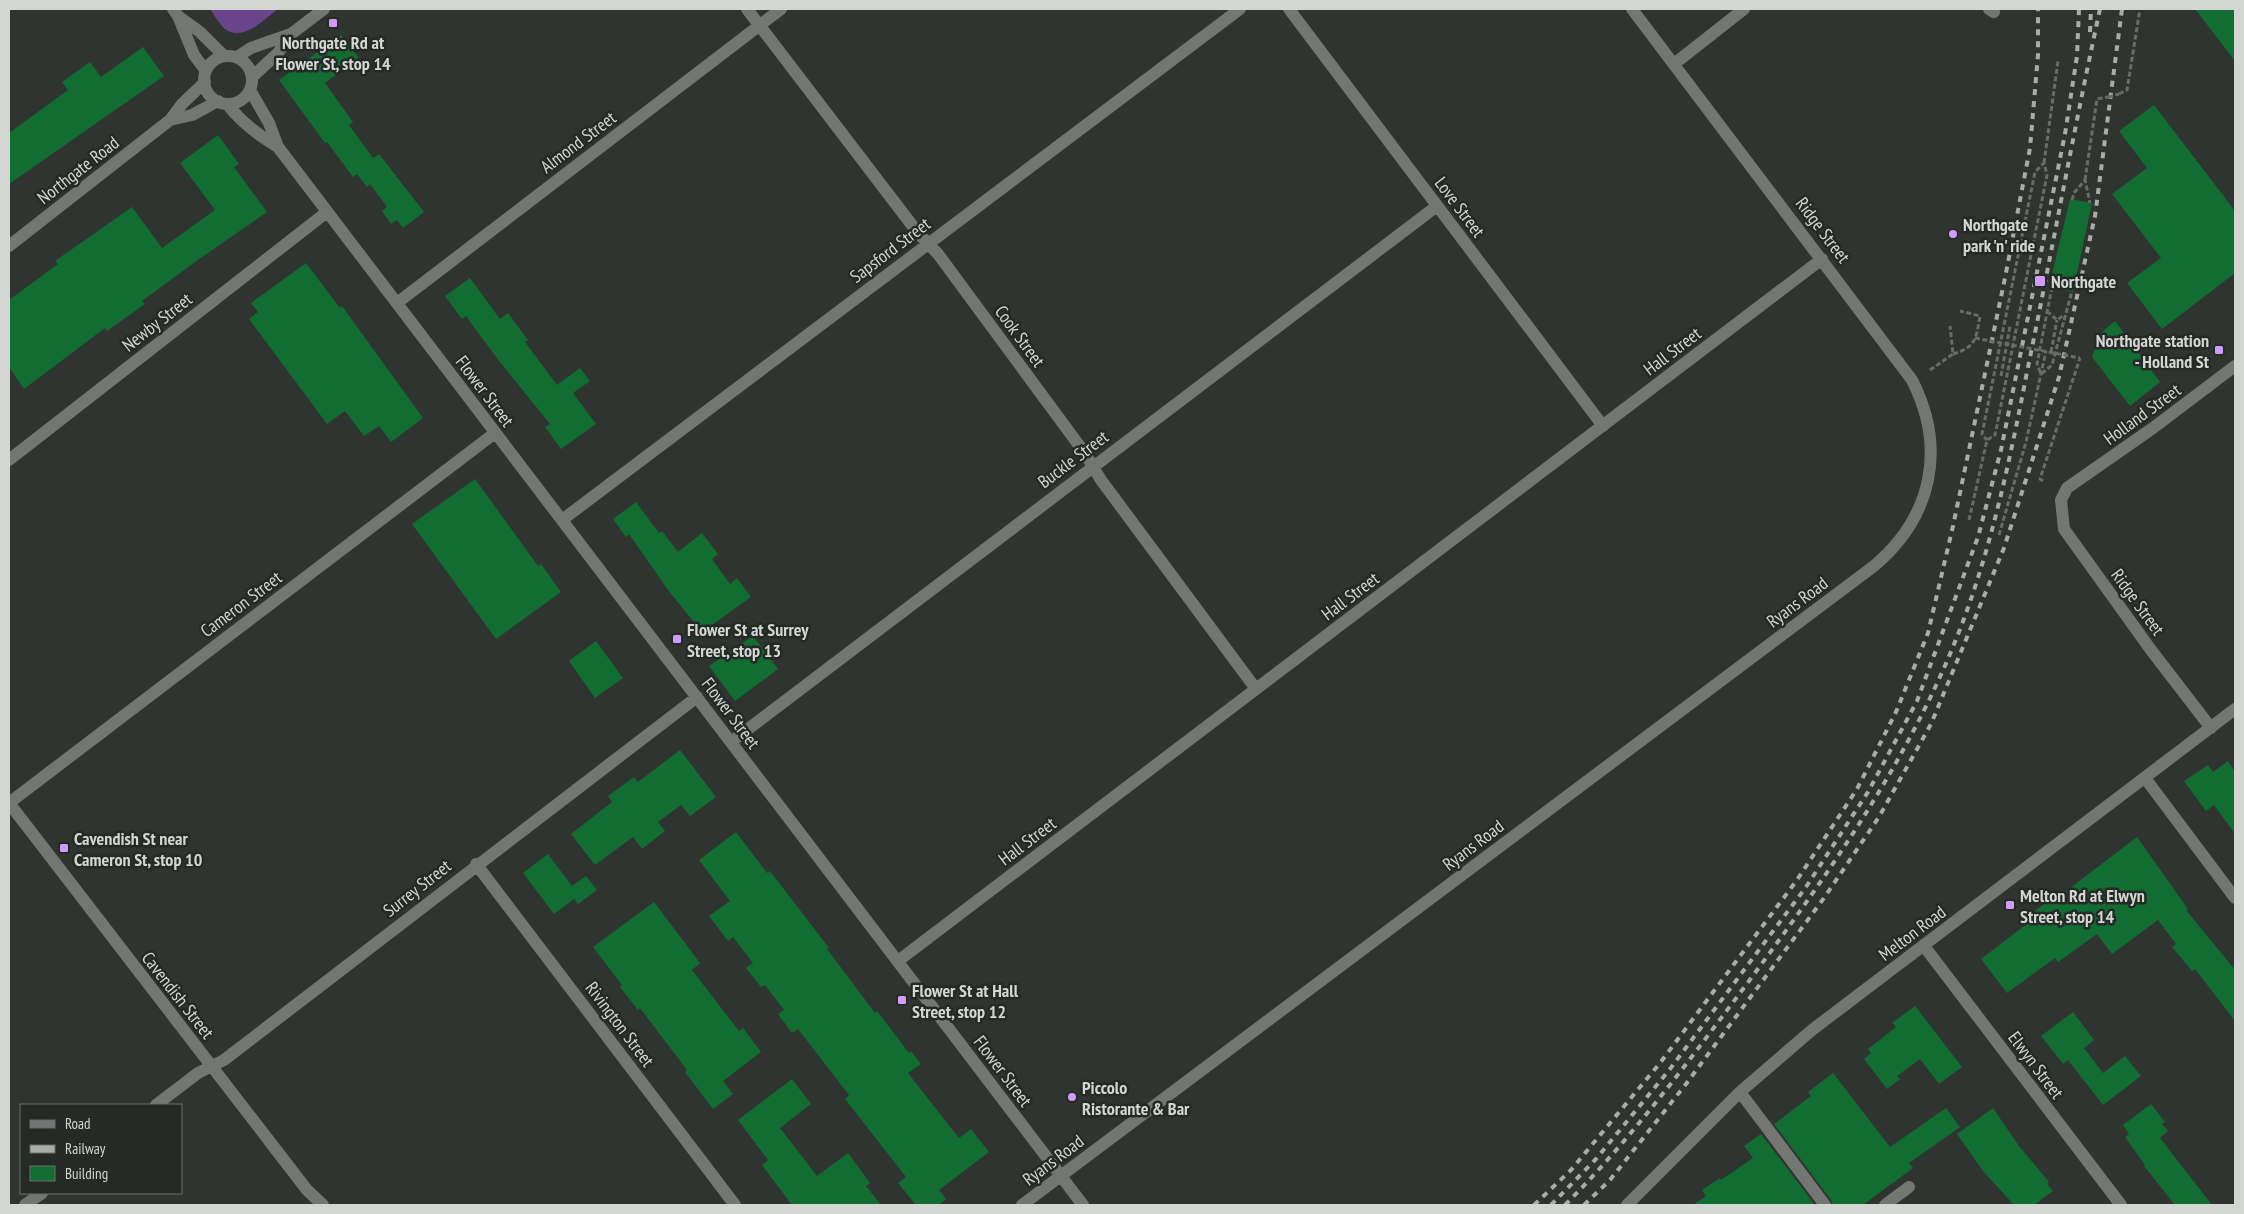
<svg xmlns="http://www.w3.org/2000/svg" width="2244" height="1214" font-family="'PT Sans Narrow',sans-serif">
<rect width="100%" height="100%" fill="#303430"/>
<path fill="#6b458b" d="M210,9h68c-14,10 -36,35 -54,19 -5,-5 -10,-13 -14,-19z"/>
<path fill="#126d32" d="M2195,9h40v52z
M341,35l18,23 -34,25 28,39 -4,3 24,33 6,-4 45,58 -21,16 -6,-8 -6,4 -9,-13 5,-4 -17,-23 -3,3 -10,-13 -4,3 -26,-35 -2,1 -46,-63z
M143,47l21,29 -155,108v-51l59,-43 -6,-8 28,-20 11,15z
M2154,105l81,106v62l-73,56 -35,-46 34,-25 -49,-64 35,-26 -28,-37z
M218,135l21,29 -5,3 33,45 -72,50 -53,39 3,3 -38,27 -2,-3 -81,61 -15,-22v-67l49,-36 -3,-3 77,-54 30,41 53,-38 -35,-47z
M2070,199l22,4 -19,89 -24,-5z
M306,263l34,45 2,-2 81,112 -32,24 -12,-16 -15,10 -19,-25 -18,13 -78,-105 9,-7 -7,-9z
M470,278l30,41 8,-6 20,27 -3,2 32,43 23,-17 10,13 -17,12 23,31 -35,25 -16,-22 5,-3 -51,-63 -33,-45 -4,3 -17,-23z
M2115,321l45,61 -30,24 -38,-49 9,-24z
M475,479l63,87 3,-2 20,28 -65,47 -84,-115z
M636,502l23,31 3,-2 16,21 24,-19 16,21 -6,5 18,25 7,-6 14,19 -49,35 -34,-42 -39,-56 -3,3 -13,-18z
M753,636l25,33 -43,32 -26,-35z
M596,641l27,37 -28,20 -26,-37z
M680,750l36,47 -26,19 -9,-11 -23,17 7,9 -23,18 -9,-12 -38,28 -24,-31 41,-32 -4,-6 26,-19 4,5z
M2228,761l7,11v62l-21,-29 -8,6 -22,-30 24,-16 5,7z
M736,832l31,41 3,-2 59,77 -2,1 48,64 2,-2 32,42 2,-2 10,13 -13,9 51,65 12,-9 18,23 -50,38 7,9 -7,6h-23l-18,-22 8,-6 -61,-78 4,-4 -51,-66 -6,4 -14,-19 6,-4 -19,-25 -4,2 -15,-19 7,-5 -20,-26 -5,4 -19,-25 21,-15 -31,-41z
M2137,837l51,72 -2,1 49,60v51l-40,-52 -3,2 -20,-24 4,-3 -18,-24 -46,34 -15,-20 -39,28 -3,-4 -48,35 -26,-34 55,-42 -4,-4 27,-20 2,2z
M548,854l24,32 14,-10 11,14 -19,14 -4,-5 -20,15 -31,-41z
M654,902l46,61 -8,7 47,61 4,-3 18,24 -38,29 10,13 -20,15 -28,-37 2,-2 -47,-62 -2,2 -18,-23 2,-2 -29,-38z
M1915,1006l47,61 -23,17 -19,-25 -23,17 3,3 -13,10 -23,-30 7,-6 -3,-4 28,-22 -4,-4z
M2073,1012l21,28 -10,8 19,25 22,-17 16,20 -38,29 -35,-45 -5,4 -22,-28z
M1833,1073l57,74 56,-39 14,19 -51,36 4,5 -50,37h-30l-2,-5 -57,-76 37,-28 -3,-4z
M792,1079l19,25 -31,24 37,48 31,-23 22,30 -4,3 15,19h-89l-30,-40 6,-5 -30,-40z
M2151,1104l14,18 -3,2 6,7 -8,7 52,67h-37l-31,-39 1,-1 -20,-28 4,-3 -6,-9z
M1993,1108l26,38 30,36 -2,2 6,7 -19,14h-20l-31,-34 -26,-37z
M1761,1134l54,71h-122l13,-9 -4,-6 18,-12 1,2 32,-22 -9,-12z"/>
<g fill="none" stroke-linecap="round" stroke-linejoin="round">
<path stroke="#686c68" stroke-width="3" stroke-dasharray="5 2.5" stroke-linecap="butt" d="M2119,94l8,-4 13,-81
M2044,163l14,-102
M2085,180l12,-81 11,-2
M2072,200l2,-7 11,-13 5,23
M2052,287l-15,77 4,10 11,-9 20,-74
M2047,311l10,9 7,-5
M2051,352l6,-32
M1953,354c23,-7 23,-15 27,-38l-20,-5
M1930,370l23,-16 -3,-28
M2001,376l9,-50
M2043,481l-3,-2 40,-121
M1969,520l18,-80 8,-5 52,-260 -3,-12 -9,9 -53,262 5,6
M1999,535l27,-93 20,-91"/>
<path stroke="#747674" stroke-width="12" d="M173,9l5,7 22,16 24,24
M747,9l171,224 20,21 146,198 17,28 155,209
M1289,9l314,417
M1989,9l5,3
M178,16l16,39 12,16
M204 80a24 24 0 1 1 48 0a24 24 0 1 1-48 0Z
M237,57l14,-9 40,-14
M1674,64l70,-55
M252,77l26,-24 13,-19 33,-25
M250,90l19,33 9,24 805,1058
M227,104c14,18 31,31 51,43
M170,120l22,-5 26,-14
M9,246l161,-126 12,-16 23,-22
M397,303l384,-294
M9,460l318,-248
M562,520l678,-511
M2211,728l-60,-78 -87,-121 -3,-29 6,-12 86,-60 82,-62
M731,742l706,-536
M2145,778l90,120
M9,803l486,-370
M9,803l298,387 16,15
M476,864l259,341
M1924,946l197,259
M898,961l924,-702
M1740,1092l85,113
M156,1105l42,-32 26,-13 473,-363
M25,1205l17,-12
M1022,1205l852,-639c58,-49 73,-117 38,-186l-280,-371
M1627,1205l113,-113 72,-62 423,-321
M1885,1205l24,-18"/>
<path stroke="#a9aca9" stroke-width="4" stroke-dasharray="6 6" stroke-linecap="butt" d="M2090,32l1,-23
M1534,1205l37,-35 89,-107 137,-183 60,-91 39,-77 32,-79 25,-107 52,-248 25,-130 8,-93v-46
M1551,1205l45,-46 74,-90 136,-182 62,-95 49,-91 61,-164 23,-87 64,-316 12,-78 2,-47
M1565,1205c65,-65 120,-139 175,-212 94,-126 186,-255 235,-406 23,-70 38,-143 52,-215 25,-121 47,-243 73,-363
M1584,1205l26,-25 76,-96 138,-186 55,-81 52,-93 73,-176 55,-171 36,-161 27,-207"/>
<path stroke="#686c68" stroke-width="3" stroke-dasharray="5 2.5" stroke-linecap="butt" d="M2108,97l11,-3
M1975,338l105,20"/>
</g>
<g fill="#d09dff" stroke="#262a27" stroke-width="2">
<rect x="328" y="18" width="10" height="10" rx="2.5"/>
<circle cx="1953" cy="234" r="5"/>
<rect x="2034" y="275" width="12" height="12" rx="2.5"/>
<rect x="2214" y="345" width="10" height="10" rx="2.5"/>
<rect x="672" y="634" width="10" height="10" rx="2.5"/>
<rect x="59" y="843" width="10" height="10" rx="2.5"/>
<rect x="2005" y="900" width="10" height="10" rx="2.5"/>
<rect x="897" y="995" width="10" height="10" rx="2.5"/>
<circle cx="1072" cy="1097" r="5"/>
</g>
<g text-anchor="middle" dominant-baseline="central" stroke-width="5" stroke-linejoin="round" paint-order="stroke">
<g font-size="18" font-weight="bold" fill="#d3d6d3" stroke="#262a27" text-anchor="start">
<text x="333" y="42" text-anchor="middle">Northgate Rd at<tspan x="333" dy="21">Flower St, stop 14</tspan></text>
<text x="1963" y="224">Northgate<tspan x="1963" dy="21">park 'n' ride</tspan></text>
<text x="2051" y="281">Northgate</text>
<text x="2209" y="340" text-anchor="end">Northgate station<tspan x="2209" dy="21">- Holland St</tspan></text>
<text x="687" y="629">Flower St at Surrey<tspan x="687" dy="21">Street, stop 13</tspan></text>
<text x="74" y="838">Cavendish St near<tspan x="74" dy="21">Cameron St, stop 10</tspan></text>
<text x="2020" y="895">Melton Rd at Elwyn<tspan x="2020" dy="21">Street, stop 14</tspan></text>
<text x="912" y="990">Flower St at Hall<tspan x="912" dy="21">Street, stop 12</tspan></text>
<text x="1082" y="1087">Piccolo<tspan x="1082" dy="21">Ristorante &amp; Bar</tspan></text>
</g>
<g font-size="18" fill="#d3d6d3" stroke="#262a27">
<text transform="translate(578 142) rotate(-37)">Almond Street</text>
<text transform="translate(78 170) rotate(-38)">Northgate Road</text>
<text transform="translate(1460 207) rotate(53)">Love Street</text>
<text transform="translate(1823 230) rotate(53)">Ridge Street</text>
<text transform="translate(890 250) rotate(-37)">Sapsford Street</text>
<text transform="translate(157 322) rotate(-38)">Newby Street</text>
<text transform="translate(1020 336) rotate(54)">Cook Street</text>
<text transform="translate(1672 351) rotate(-37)">Hall Street</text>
<text transform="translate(485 391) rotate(53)">Flower Street</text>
<text transform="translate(2142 414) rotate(-36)">Holland Street</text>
<text transform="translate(1073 459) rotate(-37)">Buckle Street</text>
<text transform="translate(1350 596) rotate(-37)">Hall Street</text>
<text transform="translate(1797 602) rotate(-37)">Ryans Road</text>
<text transform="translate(2138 602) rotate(54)">Ridge Street</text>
<text transform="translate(241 604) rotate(-37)">Cameron Street</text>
<text transform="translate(731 713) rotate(53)">Flower Street</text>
<text transform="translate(1027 841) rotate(-37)">Hall Street</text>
<text transform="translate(1473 845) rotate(-37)">Ryans Road</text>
<text transform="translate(417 888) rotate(-38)">Surrey Street</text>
<text transform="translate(1912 933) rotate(-37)">Melton Road</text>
<text transform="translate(178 995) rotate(52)">Cavendish Street</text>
<text transform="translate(620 1024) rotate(53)">Rivington Street</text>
<text transform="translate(2036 1065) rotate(53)">Elwyn Street</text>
<text transform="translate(1003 1071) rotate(53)">Flower Street</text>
<text transform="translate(1053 1160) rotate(-37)">Ryans Road</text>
</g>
</g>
<rect width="2244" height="1214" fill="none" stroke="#d3d6d3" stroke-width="20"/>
<rect x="20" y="1104" width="162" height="90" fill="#262a27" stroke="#6b6f6c"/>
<rect x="30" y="1120" width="25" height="8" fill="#747674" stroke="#6b6f6c"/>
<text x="65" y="1129" font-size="15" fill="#d3d6d3">Road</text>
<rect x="30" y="1145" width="25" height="8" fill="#a9aca9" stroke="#6b6f6c"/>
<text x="65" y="1154" font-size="15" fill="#d3d6d3">Railway</text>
<rect x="30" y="1166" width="25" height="15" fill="#126d32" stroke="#6b6f6c"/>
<text x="65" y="1179" font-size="15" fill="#d3d6d3">Building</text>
</svg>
